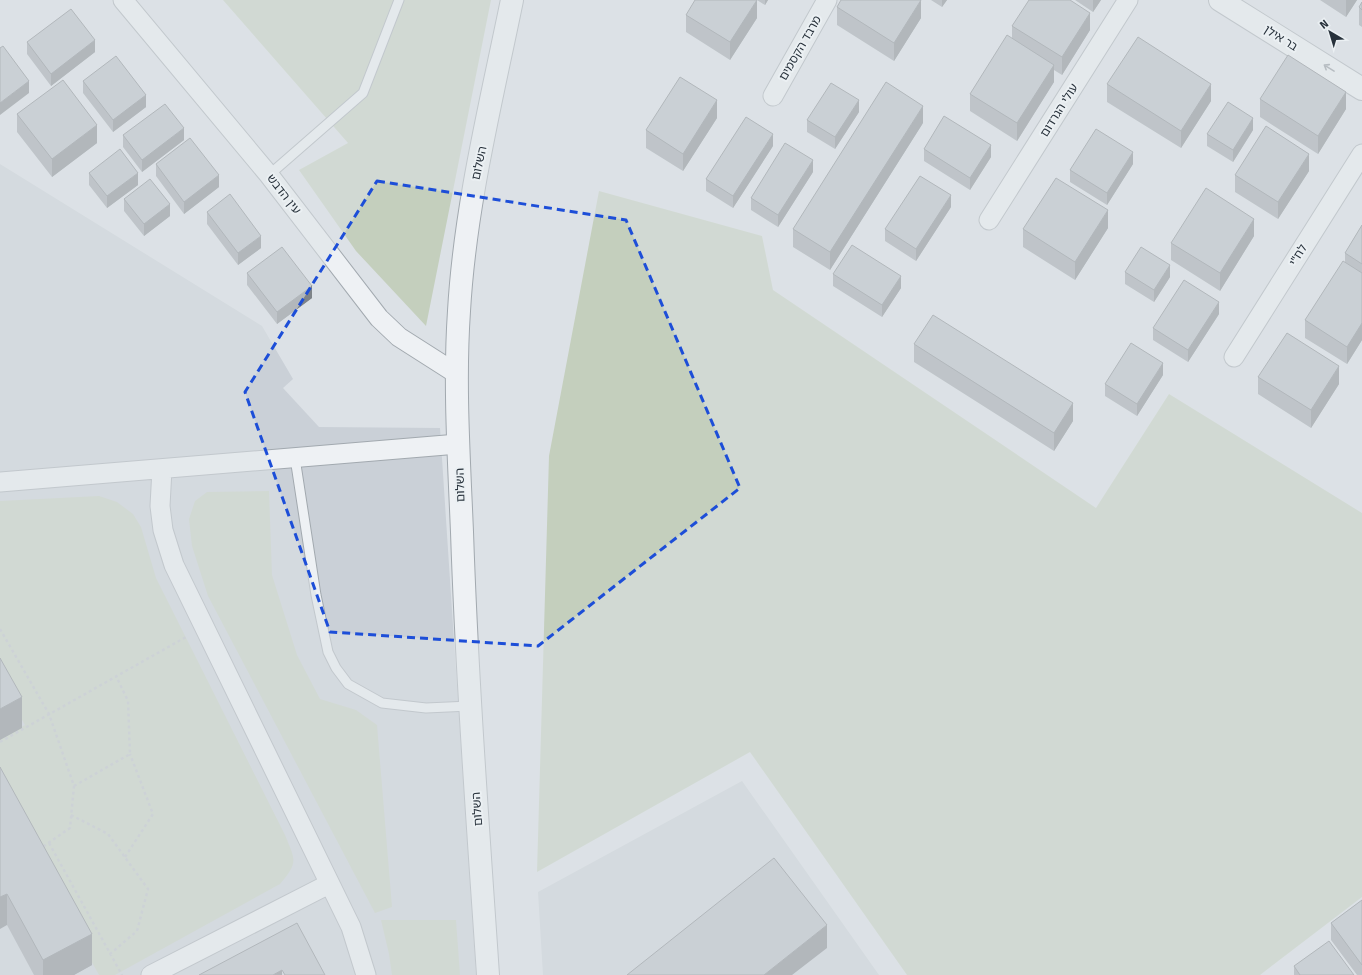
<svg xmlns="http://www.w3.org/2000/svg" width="1362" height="975" font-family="'Fira Sans','Noto Sans Hebrew',sans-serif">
<rect width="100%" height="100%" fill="#dce1e6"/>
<path fill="#cad0d7" d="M0,164l262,162 31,53 -10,9 36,39 121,1 36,547h-476z
M742,781l137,194h-336l-5,-83z"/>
<path fill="#c4cfbd" d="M223,0h268l-65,326 -70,-75 -57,-81 49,-27z
M599,191l163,45 11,54 323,218 73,-114 193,119v384l-102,78h-353l-157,-223 -213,120 12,-416z
M269,491l3,84 25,80 23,44 36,11 21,15 15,182 -17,6 -167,-317 -16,-50 -3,-27 6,-18 12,-9z
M99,496l18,6 16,12 8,13 15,51 129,257c10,25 14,27 -5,49l-165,91h-16l-99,-179v-57l25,-14 -25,-43v-181z
M381,920h75l4,55h-68l-3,-21z"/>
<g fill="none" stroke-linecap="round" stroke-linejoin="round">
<g stroke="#a2a9af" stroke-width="11">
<path id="service" d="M269,175l94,-82 36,-93
M295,458l21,137 12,57 8,16 12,16 34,19 44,5 44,-2"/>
</g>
<g stroke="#a2a9af" stroke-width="21">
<path id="minor" d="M123,0l146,175 110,143 20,19 58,37
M773,96l54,-96
M989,220l139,-220
M1234,357l128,-203
M162,469l-2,37 3,24 11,35 177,362 15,48
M0,482l458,-38
M151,975l178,-91"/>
</g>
<g stroke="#a2a9af" stroke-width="24">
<path id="tertiary" d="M1220,0l142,89
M488,975c-10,-148 -21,-295 -26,-443 -3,-73 -8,-148 -3,-221 6,-105 32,-208 53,-311"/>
</g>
<path stroke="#babfc4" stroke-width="2.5" stroke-dasharray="3 3" stroke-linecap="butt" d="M0,629l49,85 25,72 -4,42 -29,20
M0,742l186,-105
M74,786l56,-32 -2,-53 -12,-25
M71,815l37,19 40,55 -11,42 -27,23
M49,843l73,132
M125,857l28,-43 -23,-60"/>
<use href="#service" stroke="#eef1f4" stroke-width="9"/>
<use href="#minor" stroke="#eef1f4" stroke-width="19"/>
<use href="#tertiary" stroke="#eef1f4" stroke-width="22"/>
</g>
<path fill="#9ba1a7" d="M757,0h11l-3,5z
M931,0h16l-5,7z
M1075,0h26l-8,12z
M1320,0h37l-11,17z
M1362,2v25l-3,-2v-18z
M837,7l84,11 -27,43 -57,-36z
M686,15l71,3 -27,42 -44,-28z
M1012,26l78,4 -28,45 -8,-5v12l-37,59 -47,-30v-17l42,-55z
M27,42l68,10 -44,34 -24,-32z
M83,81l63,26 -33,25 -30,-39z
M1107,84l104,17 -30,47 -74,-46z
M1260,99l86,10 -28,45 -58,-37z
M859,112l-24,37 -28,-17v-12z
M17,114l80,29 -45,34 -35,-45z
M717,118l-34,53 -37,-23v-18z
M923,123l-93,147 -37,-23v-18z
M1253,130l-20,32 -26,-16v-12z
M123,135l61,5 -42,32 -19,-25z
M773,146l-40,62 -27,-17v-12z
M924,149l67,8 -21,33 -46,-29z
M156,164l63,23 -35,27 -28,-38z
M1133,164l-26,41 -37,-23v-12z
M1309,171l-31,48 -43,-27v-17z
M813,172l-35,55 -27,-17v-12z
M89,173l49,12 -31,23 -18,-23z
M124,199l46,17 -26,20 -20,-25z
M951,207l-35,54 -31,-20v-12z
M207,212l54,36 -23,17 -31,-41z
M1362,225v115l-15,24 -42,-26v-18l40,-58v-9z
M1108,228l-33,52 -52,-33v-18z
M1254,236l-34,55 -49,-31v-17z
M1125,272l45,5 -16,25 -29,-18z
M247,273l65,25 -35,26 -30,-39z
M833,274l68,14 -19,29 -49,-31z
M1219,314l-31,48 -35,-22v-12z
M914,344l159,77 -19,30 -140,-89z
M1163,375l-26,41 -32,-20v-12z
M1258,377l81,7 -28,44 -53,-34z
M0,767l92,198 -18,10h-40l-27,-50z
M1362,900v75h-5l-26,-35v-17z
M1294,966l60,9h-60z"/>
<path fill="#7e8388" d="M757,0v18l-27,42v-18z
M765,0h3l-3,5z
M921,0v18l-27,43v-18z
M942,0h5l-5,7z
M1093,0h8l-8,12z
M1346,0h11l-11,17z
M1090,13v17l-28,45v-18z
M95,40v12l-44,34v-12z
M1054,65v17l-37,59v-18z
M29,81v12l-29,22v-12z
M1211,84v17l-30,47v-17z
M1346,92v17l-28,45v-18z
M146,95v12l-33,25v-12z
M717,100v18l-34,53v-17z
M859,100v12l-24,37v-12z
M923,106v17l-93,147v-18z
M1253,118v12l-20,32v-12z
M97,125v18l-45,34v-18z
M184,128v12l-42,32v-12z
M773,134v12l-40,62v-12z
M991,145v12l-21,33v-12z
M1133,152v12l-26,41v-12z
M1309,154v17l-31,48v-17z
M813,160v12l-35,55v-12z
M138,173v12l-31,23v-12z
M219,175v12l-35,27v-12z
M951,195v12l-35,54v-12z
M170,204v12l-26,20v-12z
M1108,210v18l-33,52v-18z
M1254,219v17l-34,55v-18z
M261,236v12l-23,17v-12z
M1170,265v12l-16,25v-12z
M901,276v12l-19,29v-12z
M312,286v12l-35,26v-12z
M1219,302v12l-31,48v-12z
M1362,323v17l-15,24v-17z
M1163,363v12l-26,41v-12z
M1339,366v18l-28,44v-18z
M1073,403v18l-19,30v-18z
M22,697v31l-22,12v-31z
M7,894v31l-7,4v-32z
M827,925v23l-35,27h-28z
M92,934v31l-18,10h-31v-15z
M282,970v5h-9z"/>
<path fill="#b4bbc2" stroke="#7e8388" d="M695,0h62l-27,42 -44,-27z
M841,0h80l-27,43 -57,-36z
M1029,0h41l20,13 -28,44 -50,-31z
M1362,2v8l-3,-3z
M71,9l24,31 -44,34 -24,-32z
M1007,35l47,30 -37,58 -47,-29z
M1138,37l73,47 -30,47 -74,-47z
M3,46l26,35 -29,22v-55z
M1288,55l58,37 -28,44 -58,-37z
M116,56l30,39 -33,25 -30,-39z
M680,77l37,23 -34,54 -37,-24z
M63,80l34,45 -45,34 -35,-45z
M886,82l37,24 -93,146 -37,-23z
M831,83l28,17 -24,37 -28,-17z
M1228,102l25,16 -20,32 -26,-16z
M165,104l19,24 -42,32 -19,-25z
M944,116l47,29 -21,33 -46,-29z
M746,117l27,17 -40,62 -27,-17z
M1266,126l43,28 -31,48 -43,-27z
M1096,129l37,23 -26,41 -37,-23z
M190,138l29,37 -35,27 -28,-38z
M785,143l28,17 -35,55 -27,-17z
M120,149l18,24 -31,23 -18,-23z
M920,176l31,19 -35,54 -31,-20z
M1056,178l52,32 -33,52 -52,-33z
M150,179l20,25 -26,20 -20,-25z
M1206,188l48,31 -34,54 -49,-30z
M230,194l31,42 -23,17 -31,-41z
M1362,225v39l-17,-11z
M852,245l49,31 -19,29 -49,-31z
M282,247l30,39 -35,26 -30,-39z
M1141,247l29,18 -16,25 -29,-18z
M1343,261l19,12v50l-15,24 -42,-27z
M1184,280l35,22 -31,48 -35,-22z
M933,315l140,88 -19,30 -140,-89z
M1287,333l52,33 -28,44 -53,-33z
M1131,343l32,20 -26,41 -32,-20z
M0,658l22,39 -22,12z
M0,767l92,167 -49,26 -36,-66 -7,3z
M774,858l53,67 -63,50h-137z
M1362,900v65l-31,-42z
M297,923l28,52h-40l-3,-5 -9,5h-74z
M1329,941l25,34h-54l-6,-9z"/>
<defs><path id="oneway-shaft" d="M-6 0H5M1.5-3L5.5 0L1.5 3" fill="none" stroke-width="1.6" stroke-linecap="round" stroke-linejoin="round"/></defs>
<use stroke="#8a9198" href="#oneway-shaft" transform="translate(1329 68) rotate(-148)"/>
<path d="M0 0H1362V975H0ZM377,181l249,39 114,268 -202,158 -208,-14 -85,-240z" fill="#dce1e6" fill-opacity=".55" fill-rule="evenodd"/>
<path fill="none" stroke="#1d4ed8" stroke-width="3" stroke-dasharray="8 5" stroke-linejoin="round" d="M377,181l249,39 114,268 -202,158 -208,-14 -85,-240z"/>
<g text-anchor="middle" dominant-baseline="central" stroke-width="4" stroke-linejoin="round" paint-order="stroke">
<g font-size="12" fill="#27313b" stroke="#ebf0f3">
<text transform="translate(1281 38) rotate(32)">בר אילן</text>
<text transform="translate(800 48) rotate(-60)">מרבד הקסמים</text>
<text transform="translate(1059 110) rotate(-58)">עולי הגרדום</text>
<text transform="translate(479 163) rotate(-78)">השלום</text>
<text transform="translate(284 194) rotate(52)">עין הדבש</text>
<text transform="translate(1298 255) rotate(-58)">לח"י</text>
<text transform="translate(460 485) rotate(-92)">השלום</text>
<text transform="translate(477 809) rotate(-94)">השלום</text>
</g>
</g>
<g transform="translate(1330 32) rotate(322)" stroke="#ebf0f3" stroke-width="3" paint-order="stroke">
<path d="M0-3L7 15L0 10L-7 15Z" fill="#27313b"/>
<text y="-6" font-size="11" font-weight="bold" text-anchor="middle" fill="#27313b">N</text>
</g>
</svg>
